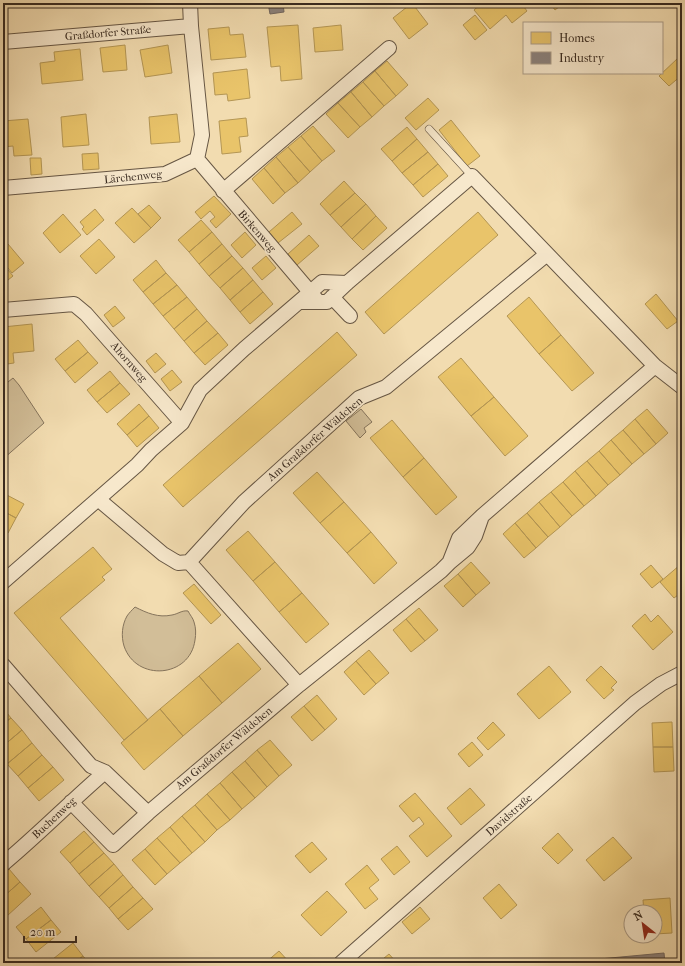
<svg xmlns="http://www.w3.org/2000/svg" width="685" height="966" font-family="'IM FELL French Canon',serif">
<rect width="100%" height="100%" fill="#f2dcb0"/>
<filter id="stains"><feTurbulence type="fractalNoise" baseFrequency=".005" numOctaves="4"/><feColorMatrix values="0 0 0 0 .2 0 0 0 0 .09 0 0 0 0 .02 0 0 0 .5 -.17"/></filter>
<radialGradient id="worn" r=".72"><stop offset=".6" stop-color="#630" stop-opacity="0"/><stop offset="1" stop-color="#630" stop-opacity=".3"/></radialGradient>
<path fill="#d2be98" stroke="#85745c" d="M13,378l6,7 25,38 -41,36v-73z
M361,409l11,13 -8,6 2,4 -6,6 -14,-17z
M135,607c12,6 23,11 37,8 6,-1 10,-5 16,-4 2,4 5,7 6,11 2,6 2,12 1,18 -5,38 -59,42 -71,6 -3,-10 -2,-21 3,-30 2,-3 5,-6 8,-9z"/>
<path fill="#e9c46a" stroke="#b49654" d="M412,3l16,21 -19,15 -16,-21z
M482,3h39l6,8 -15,12 -6,-8 -16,14 -16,-19z
M550,3h14l-9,7z
M475,15l12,15 -12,10 -12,-15z
M298,25l4,54 -21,2 -1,-15 -9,1 -4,-40z
M341,25l2,25 -28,2 -2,-24z
M229,27l1,8 13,-1 3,23 -35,3 -3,-31z
M125,45l2,25 -24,2 -3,-24z
M168,45l4,28 -27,4 -5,-27z
M80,49l3,31 -41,4 -2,-21 15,-2 -1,-9z
M6,54l1,27 -4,1v-27z
M678,58l4,4v13l-13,11 -10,-10z
M387,61l21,24 -12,11 -21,-25z
M247,69l3,29 -22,3 -1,-7 -12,1 -2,-22z
M375,71l21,25 -12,10 -21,-24z
M363,82l21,24 -12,11 -21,-25z
M351,92l21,25 -12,10 -22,-24z
M428,98l11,12 -23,20 -11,-12z
M338,103l22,24 -12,11 -22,-24z
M86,114l3,31 -26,2 -2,-30z
M177,114l3,28 -29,2 -2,-27z
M246,118l2,18 -9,1 2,15 -19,2 -3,-33z
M28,119l4,36 -18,1 -1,-10 -10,1v-26z
M451,120l29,36 -13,10 -28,-36z
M313,126l22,25 -13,10 -21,-25z
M407,127l10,12 -25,22 -11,-12z
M301,136l21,25 -12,11 -22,-25z
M417,139l11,13 -26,21 -10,-12z
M288,147l22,25 -12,11 -22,-26z
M428,152l10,12 -25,21 -11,-12z
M98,153l1,16 -16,1 -1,-16z
M276,157l22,26 -13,10 -21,-25z
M30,158h11l1,16 -11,1z
M438,164l10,12 -25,21 -10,-12z
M264,168l21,25 -12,11 -21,-25z
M344,181l11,12 -25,22 -10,-11z
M355,193l11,11 -25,23 -11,-12z
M214,196l17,18 -15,14 -6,-7 5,-4 -5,-6 -9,8 -6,-7z
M366,204l10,12 -24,23 -11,-12z
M149,205l12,13 -10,10 -13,-14z
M132,208l19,20 -17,15 -19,-20z
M95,209l9,11 -17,15 -5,-6 2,-2 -4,-5z
M292,212l10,12 -24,19 -9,-11z
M478,212l20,23 -114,99 -19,-22z
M63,214l18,21 -21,18 -17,-20z
M376,216l11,12 -24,22 -11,-11z
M201,220l11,12 -23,20 -11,-12z
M212,232l10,12 -23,20 -10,-12z
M245,232l11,13 -14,13 -11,-13z
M309,235l10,11 -22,19 -9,-11z
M99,239l16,18 -19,17 -16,-18z
M8,244l16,19 -12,10 -9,-11v-13z
M222,244l10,12 -23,20 -10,-12z
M232,256l11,12 -23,20 -11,-12z
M266,256l10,12 -14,12 -10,-12z
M156,260l10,13 -23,19 -10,-12z
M3,264l10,12 -10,8z
M243,268l10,12 -23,20 -10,-12z
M166,273l11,12 -24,19 -10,-12z
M253,280l10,12 -23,20 -10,-12z
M177,285l10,12 -24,19 -10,-12z
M263,292l10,12 -23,20 -10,-12z
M656,294l22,27 -11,8 -22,-25z
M187,297l10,12 -23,20 -11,-13z
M529,297l32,38 -22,19 -32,-38z
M115,306l10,12 -12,9 -9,-12z
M197,309l10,12 -23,20 -10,-12z
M207,321l11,12 -24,20 -10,-12z
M32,324l2,27 -21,2 1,10 -7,1v5h-4v-42z
M337,332l20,23 -174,152 -20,-22z
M218,333l10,12 -23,20 -11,-12z
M561,335l33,38 -22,18 -33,-37z
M78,340l10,12 -23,19 -10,-12z
M88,352l10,11 -23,20 -10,-12z
M156,353l10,11 -11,9 -9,-12z
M461,358l33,39 -23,19 -33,-39z
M172,370l10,12 -12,9 -9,-12z
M110,371l10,12 -23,19 -10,-12z
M120,383l10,11 -23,19 -10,-11z
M494,397l34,39 -23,20 -34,-40z
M139,404l10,12 -22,19 -10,-11z
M647,409l21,24 -12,11 -21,-25z
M149,416l10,12 -22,19 -10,-12z
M635,419l21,25 -12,10 -21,-24z
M392,420l32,38 -21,19 -33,-39z
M623,430l21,24 -12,10 -21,-24z
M611,440l21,24 -12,11 -21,-24z
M599,451l21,24 -12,10 -21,-24z
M424,458l33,39 -21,18 -33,-38z
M587,461l21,24 -12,11 -21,-25z
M575,471l21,25 -12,10 -21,-24z
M317,472l27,30 -24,21 -27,-30z
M563,482l21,24 -12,10 -21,-24z
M551,492l21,24 -12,11 -21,-25z
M3,493l21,11 -8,14 -13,-7z
M344,502l27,30 -24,21 -27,-30z
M539,502l21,25 -12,10 -21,-24z
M3,511l13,7 -8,15 -5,-3z
M527,513l21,24 -12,11 -21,-25z
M515,523l21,25 -12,10 -21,-24z
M248,531l27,31 -22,19 -27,-31z
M371,532l26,31 -23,21 -27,-31z
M93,547l19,22 -10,8 3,3 -45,38 88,102 -24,20 -110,-127z
M275,562l27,31 -23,19 -26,-31z
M471,562l19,21 -14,12 -18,-21z
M651,565l12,14 -11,9 -12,-14z
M680,565l2,3v24l-8,6 -14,-16z
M458,574l18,21 -13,12 -19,-21z
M194,584l27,31 -10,9 -28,-31z
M302,593l27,31 -23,19 -27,-31z
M419,608l19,22 -13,11 -19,-22z
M645,614l6,8 7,-7 15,17 -20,18 -21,-24z
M406,619l19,22 -14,11 -18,-22z
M238,643l23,26 -39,34 -23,-27z
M369,650l20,23 -13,11 -20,-23z
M356,661l20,23 -12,11 -20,-23z
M549,666l22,26 -32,27 -22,-25z
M601,666l16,16 -6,6 3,2 -10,9 -18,-19z
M199,676l23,27 -39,33 -23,-27z
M317,695l20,24 -12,11 -21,-24z
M304,706l21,24 -13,11 -21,-24z
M3,708l8,10 -8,6z
M160,709l23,27 -39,34 -23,-27z
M11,718l11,12 -19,16v-22z
M493,722l12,13 -17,15 -11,-12z
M672,722l1,25h-20l-1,-24z
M22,730l10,13 -25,21 -4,-6v-12z
M270,740l22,25 -13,11 -22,-26z
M472,742l11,13 -14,12 -11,-13z
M32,743l10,12 -24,21 -11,-12z
M653,747h20l1,24 -20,1z
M257,750l22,26 -12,11 -22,-26z
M42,755l11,12 -25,21 -10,-12z
M245,761l22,26 -12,11 -23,-26z
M53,767l11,13 -25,21 -11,-13z
M232,772l23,26 -13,11 -22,-26z
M220,783l22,26 -12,11 -23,-26z
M470,788l15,17 -24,20 -14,-17z
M415,793l37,43 -25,21 -18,-21 15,-12 -5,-7 -6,5 -14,-16z
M207,794l23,26 -13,10 -22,-25z
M195,805l22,25 -12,12 -23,-26z
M182,816l23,26 -13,11 -22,-26z
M170,827l22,26 -12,10 -23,-25z
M84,831l10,11 -24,21 -10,-11z
M558,833l15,17 -15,14 -16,-16z
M613,837l19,21 -28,23 -18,-21z
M157,838l23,25 -13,11 -22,-25z
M94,842l10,11 -25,21 -9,-11z
M312,842l15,17 -17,14 -15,-17z
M397,846l13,16 -16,13 -13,-16z
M145,849l22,25 -12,11 -23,-25z
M104,853l10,11 -25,22 -10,-12z
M114,864l9,11 -24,22 -10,-11z
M367,865l12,15 -10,8 9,11 -13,10 -20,-25z
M9,869l11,13 -17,15v-23z
M123,875l10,12 -24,21 -10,-11z
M20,882l11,12 -24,22 -4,-4v-15z
M499,884l18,21 -16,14 -18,-21z
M133,887l10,11 -25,21 -9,-11z
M327,891l20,21 -26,24 -20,-21z
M143,898l10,11 -25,21 -10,-11z
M670,898l2,35 -17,1v-22h-11l-1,-12z
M41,907l10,13 -25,19 -10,-12z
M420,907l10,12 -18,15 -10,-12z
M51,920l10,12 -25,20 -10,-13z
M73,943l10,13 -9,7h-26z
M279,951l11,12h-25z
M389,954l8,9h-19z
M83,956l6,7h-15z"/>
<path fill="#8a817c" stroke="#716760" d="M268,3h15l1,9 -14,2z
M664,953l1,10h-98v-1z"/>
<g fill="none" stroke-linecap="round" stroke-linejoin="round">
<g stroke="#665644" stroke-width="8">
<path id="lane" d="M429,129l43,47"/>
</g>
<g stroke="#665644" stroke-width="16">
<path id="street" d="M191,26l11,109 -5,24
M3,42l188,-16 -1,-23
M197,159l119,140
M3,188l162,-14 32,-15
M223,191l166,-143
M332,297l18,19
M299,302h28l20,-19 125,-107 183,190 27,21
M3,310l71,-6 12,10 96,109
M98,499l65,55 15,9 11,-1 110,123
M450,561l9,-23 23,-22 173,-150
M189,562l55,-60 115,-104 27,-11 161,-133
M3,582l134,-117 14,-15 31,-27 18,-33 44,-41 78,-67 25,1
M3,665l88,101 14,6 43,41 151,-128 142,-114 9,-9 18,-15 7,-11 7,-20
M71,802l42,43 35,-32
M3,864c35,-29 67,-62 102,-92
M341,963l294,-260 26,-19 21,-11"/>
</g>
<use href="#lane" stroke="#f7e8cc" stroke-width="7"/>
<use href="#street" stroke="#f7e8cc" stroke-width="14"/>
</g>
<g text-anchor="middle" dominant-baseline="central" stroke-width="4" stroke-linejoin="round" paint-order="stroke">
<g font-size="11" fill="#382a20" stroke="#f7e8cc">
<text transform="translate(108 33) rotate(-5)">Graßdorfer Straße</text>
<text transform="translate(133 177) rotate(-6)">Lärchenweg</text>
<text transform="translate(257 231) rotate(49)">Birkenweg</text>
<text transform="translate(129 362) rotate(49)">Ahornweg</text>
<text transform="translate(315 439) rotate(-41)">Am Graßdorfer Wäldchen</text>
<text transform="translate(224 748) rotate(-40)">Am Graßdorfer Wäldchen</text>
<text transform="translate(509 815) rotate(-41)">Davidstraße</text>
<text transform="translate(54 818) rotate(-43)">Buchenweg</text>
</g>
</g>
<rect width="685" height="966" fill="none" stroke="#f2dcb0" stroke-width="16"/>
<rect x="4" y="4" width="677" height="958" fill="none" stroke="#382a20" stroke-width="2"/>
<rect x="8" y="8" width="669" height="950" fill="none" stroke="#382a20"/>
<rect x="523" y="22" width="140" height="52" fill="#f7e8cc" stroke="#ab9c87"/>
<rect x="531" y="32" width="20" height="12" fill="#e9c46a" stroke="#ab9c87"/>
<text x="559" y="42" font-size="12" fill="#382a20">Homes</text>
<rect x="531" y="52" width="20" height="12" fill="#8a817c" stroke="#ab9c87"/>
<text x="559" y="62" font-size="12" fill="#382a20">Industry</text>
<g transform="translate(643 924) rotate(330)"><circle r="19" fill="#f7e8cc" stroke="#ab9c87"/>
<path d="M0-3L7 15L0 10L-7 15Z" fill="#8f2418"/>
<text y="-6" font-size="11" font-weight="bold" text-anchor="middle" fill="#382a20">N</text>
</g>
<path d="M24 936v6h52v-6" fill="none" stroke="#382a20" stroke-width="2"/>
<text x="30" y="936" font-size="12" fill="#382a20" stroke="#f7e8cc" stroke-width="3" paint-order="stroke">20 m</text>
<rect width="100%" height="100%" filter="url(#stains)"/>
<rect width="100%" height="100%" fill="url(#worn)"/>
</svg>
